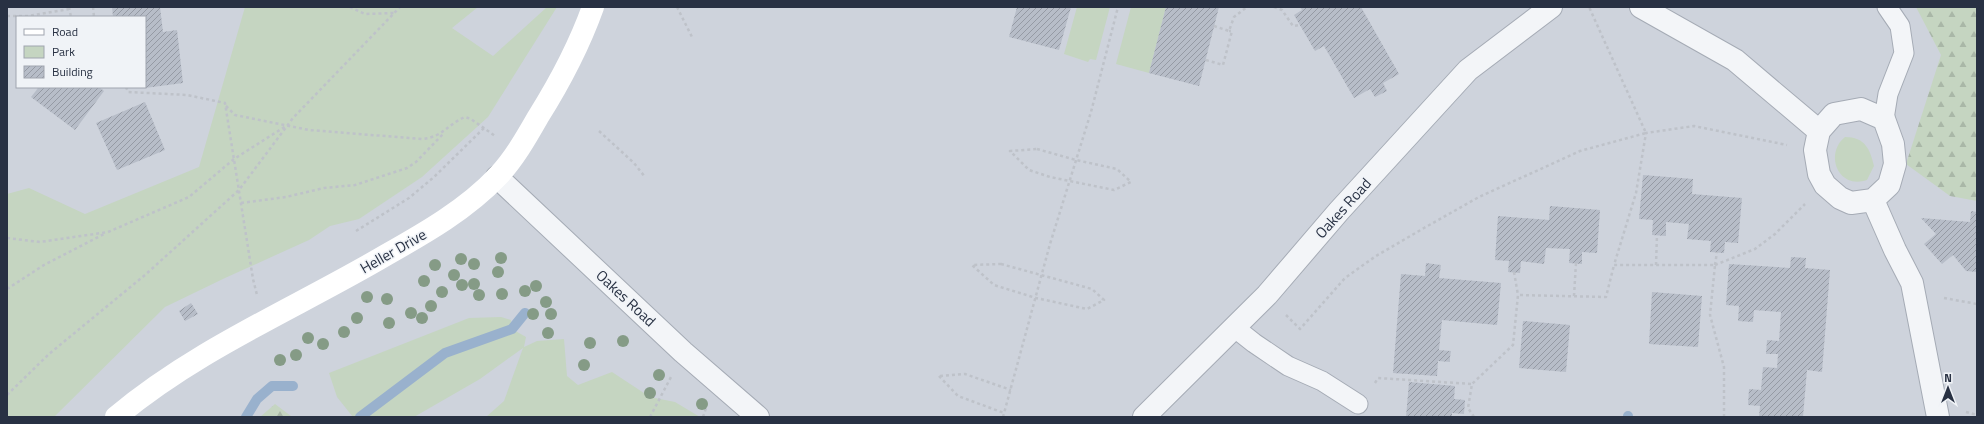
<svg xmlns="http://www.w3.org/2000/svg" width="1984" height="424" font-family="'Titillium Web',sans-serif">
<defs>
<pattern id="forest-firs" width="22" height="20" patternUnits="userSpaceOnUse"><rect width="22" height="20" fill="#c5d5c1"/><path d="M5 1l3.5 6h-7zM16 11l3.5 6h-7z" fill="#a9b7a7"/></pattern>
<pattern id="building-hatch" width="6" height="6" patternUnits="userSpaceOnUse"><rect width="6" height="6" fill="#b7bdc8"/><path d="M-1 1l2-2M0 6l6-6M5 7l2-2" fill="none" stroke="#959aa4"/></pattern>
</defs>
<rect width="100%" height="100%" fill="#e0e4ea"/>
<path fill="#ced3dc" fill-rule="evenodd" d="M7,7h1970v410h-1970zM17,17h128v70h-128z"/>
<path fill="#c5d5c1" d="M245,7h233l-26,21 41,28 54,-49h10l-69,110 -66,60 -63,42 -29,7 -21,14 -84,38 -60,29 -111,110h-47v-223l22,-6 56,26 114,-47z
M1077,7h33l-14,53 -6,-1 -2,3 -24,-8z
M1131,7h35l-17,66 -33,-9z
M1845,137c20,0 25,12 29,29l-7,14c-29,10 -43,-26 -22,-43z
M501,317l10,3 1,9 14,8 -2,10 13,-6 27,-2 3,37 11,9 34,-13 38,25 25,5 25,15h-214l18,-16 19,-53 -43,31 -66,38h-61l-16,-20 -8,-24 140,-55z"/>
<path fill="url(#forest-firs)" d="M1916,7h61v194l-27,-5 -44,-32 35,-109z
M275,404l16,12v1h-31z"/>
<g fill="none" stroke-linecap="round" stroke-linejoin="round">
<path stroke="#99b1cd" stroke-width="10" d="M1628,416v1
M246,417l11,-18 15,-13h21
M360,417l85,-64 67,-24 13,-16"/>
</g>
<path fill="url(#building-hatch)" d="M112,7h48l3,25 14,-2 6,53 -38,5v-71h-32z
M1017,7h54l-12,43 -50,-13z
M1166,7h53l-20,79 -50,-13z
M1300,7h61l38,67 -16,9 4,8 -12,6 -5,-8 -16,9 -30,-52 -9,5 -21,-36 8,-5z
M39,87h60l5,4 -29,39 -44,-33z
M145,102l20,48 -48,20 -21,-47z
M1643,175l50,4 -1,15 50,4 -4,45 -13,-1 -1,11 -14,-1 1,-11 -24,-2 2,-15 -23,-2v14l-14,-1 1,-15 -14,-1z
M1550,206l50,4 -3,43 -15,-1v12l-13,-1 1,-14 -24,-1 -2,16 -23,-3 -1,12 -12,-1 1,-11 -14,-1 3,-44 51,4z
M1971,211l6,1v60l-11,-1 -13,-16 -11,9 -18,-20 12,-10 -15,-16 49,4z
M1791,257l15,1 -1,10 25,2 -8,102 -15,-2 -4,47h-44l1,-11 -12,-1 1,-16 12,1 2,-23 14,1 1,-14h-12l1,-14 12,1 2,-29 -27,-2 -1,12 -15,-1 1,-15 -13,-1 3,-41 61,4z
M1426,263l15,2 -2,13 62,5 -4,42 -55,-5 -3,30 12,1 -1,6v5l-12,-1 -1,15 -44,-3 8,-99 24,2z
M1652,292l50,4 -4,51 -49,-3z
M191,303l7,11 -13,7 -6,-10z
M1523,321l47,4 -4,47 -47,-4z
M1409,382l46,4 -1,13 11,1 -1,14 -12,-1v4h-46z"/>
<g fill="none" stroke-linecap="round" stroke-linejoin="round">
<g stroke="#a5abb5" stroke-width="21">
<path id="lane" d="M1884,119l4,-25 16,-41 -4,-27 -13,-19
M1235,328l19,15 34,23 34,15 36,23"/>
</g>
<g stroke="#a5abb5" stroke-width="24">
<path id="street" d="M1641,7l94,53 84,71
M1861,109l23,10 9,25 2,20 -6,21 -16,15 -22,3 -11,-5 -15,-13 -6,-11 -4,-24 4,-19 15,-17z
M497,177l186,175 75,65
M1873,200l22,50 17,33 26,134
M1144,417l123,-122 72,-84 129,-141 83,-63"/>
</g>
<path stroke="#bec2c9" stroke-width="2.5" stroke-dasharray="3 3" stroke-linecap="butt" d="M69,7l2,10
M93,7l1,10
M350,7l15,7 29,-1
M677,7l16,32
M1274,7l8,3 11,16 7,-1
M7,16h21l41,-7
M1214,26l15,5 5,-14 13,-10
M1206,60l17,5 9,-34h-3
M126,87l2,5 59,3 38,8 28,176 4,16
M226,106l9,9 74,15 113,9c21,-2 26,-15 43,-22l6,2 24,17
M599,131l35,32 11,14
M1037,149l39,11 41,9 14,13 -17,8 -64,-13 -21,-7 -19,-19z
M241,203l45,-6 38,-9 31,-3 52,-17 9,-6 28,-29
M356,231l53,-33 25,-21 50,-49
M7,238l33,4 68,-10 81,-35 45,-38 52,-33
M1001,264l91,25 12,11 -17,9 -51,-11 -42,-13 -22,-20z
M1656,265l1,-30
M1715,265l40,-16 20,-15 30,-30
M1715,265l2,-13
M1514,272l4,23
M7,289l37,-24 62,-32
M1574,296l2,-33
M1944,298l33,6
M1286,315l14,14 45,-51 31,-22 48,-28 55,-31 101,-46 66,-18 -57,-126
M939,376l19,20 46,17
M940,376l25,-2 46,16
M1375,383l3,-5 94,6
M7,395l42,-41 96,-79 94,-85 54,-72 107,-111
M1966,412l11,3
M650,417l21,-40
M703,417l3,-9
M1003,417l47,-173 41,-132 27,-105
M1474,417l-6,-9 4,-24 41,-39 5,-50 88,2 8,-32
M1724,417v-50l-14,-52 5,-50h-101l22,-72 10,-60 48,-7 93,19"/>
<use href="#lane" stroke="#f3f5f8" stroke-width="19"/>
<use href="#street" stroke="#f3f5f8" stroke-width="22"/>
<path stroke="#fff" stroke-width="22" d="M116,417c81,-68 180,-109 270,-162 39,-22 81,-46 112,-79 16,-17 28,-38 40,-59 22,-35 41,-71 55,-110"/>
</g>
<g fill="#859b86">
<circle cx="501" cy="258" r="6"/>
<circle cx="461" cy="259" r="6"/>
<circle cx="474" cy="264" r="6"/>
<circle cx="435" cy="265" r="6"/>
<circle cx="498" cy="272" r="6"/>
<circle cx="454" cy="275" r="6"/>
<circle cx="424" cy="281" r="6"/>
<circle cx="474" cy="284" r="6"/>
<circle cx="462" cy="285" r="6"/>
<circle cx="536" cy="286" r="6"/>
<circle cx="525" cy="291" r="6"/>
<circle cx="442" cy="292" r="6"/>
<circle cx="502" cy="294" r="6"/>
<circle cx="479" cy="295" r="6"/>
<circle cx="367" cy="297" r="6"/>
<circle cx="387" cy="299" r="6"/>
<circle cx="546" cy="302" r="6"/>
<circle cx="431" cy="306" r="6"/>
<circle cx="411" cy="313" r="6"/>
<circle cx="533" cy="314" r="6"/>
<circle cx="551" cy="314" r="6"/>
<circle cx="357" cy="318" r="6"/>
<circle cx="422" cy="318" r="6"/>
<circle cx="389" cy="323" r="6"/>
<circle cx="344" cy="332" r="6"/>
<circle cx="548" cy="333" r="6"/>
<circle cx="308" cy="338" r="6"/>
<circle cx="623" cy="341" r="6"/>
<circle cx="590" cy="343" r="6"/>
<circle cx="323" cy="344" r="6"/>
<circle cx="296" cy="355" r="6"/>
<circle cx="280" cy="360" r="6"/>
<circle cx="584" cy="365" r="6"/>
<circle cx="659" cy="375" r="6"/>
<circle cx="650" cy="393" r="6"/>
<circle cx="702" cy="404" r="6"/>
</g>
<g text-anchor="middle" dominant-baseline="central" stroke-width="3" stroke-linejoin="round" paint-order="stroke">
<g font-size="15" fill="#283143" stroke="#f0f3f7">
<text transform="translate(1343 208) rotate(-48)">Oakes Road</text>
<text transform="translate(393 251) rotate(-30)">Heller Drive</text>
<text transform="translate(626 298) rotate(43)">Oakes Road</text>
</g>
</g>
<rect width="1984" height="424" fill="none" stroke="#283143" stroke-width="16"/>
<rect x="16" y="16" width="130" height="72" fill="#f0f3f7" stroke="#a0a5af"/>
<rect x="24" y="29" width="20" height="6" fill="#ffffff" stroke="#a0a5af"/>
<text x="52" y="36" font-size="12" fill="#283143">Road</text>
<rect x="24" y="46" width="20" height="12" fill="#c5d5c1" stroke="#a0a5af"/>
<text x="52" y="56" font-size="12" fill="#283143">Park</text>
<rect x="24" y="66" width="20" height="12" fill="url(#building-hatch)" stroke="#a0a5af"/>
<text x="52" y="76" font-size="12" fill="#283143">Building</text>
<g transform="translate(1948 388)" stroke="#f0f3f7" stroke-width="3" paint-order="stroke">
<path d="M0-3L7 15L0 10L-7 15Z" fill="#283143"/>
<text y="-6" font-size="11" font-weight="bold" text-anchor="middle" fill="#283143">N</text>
</g>
</svg>
